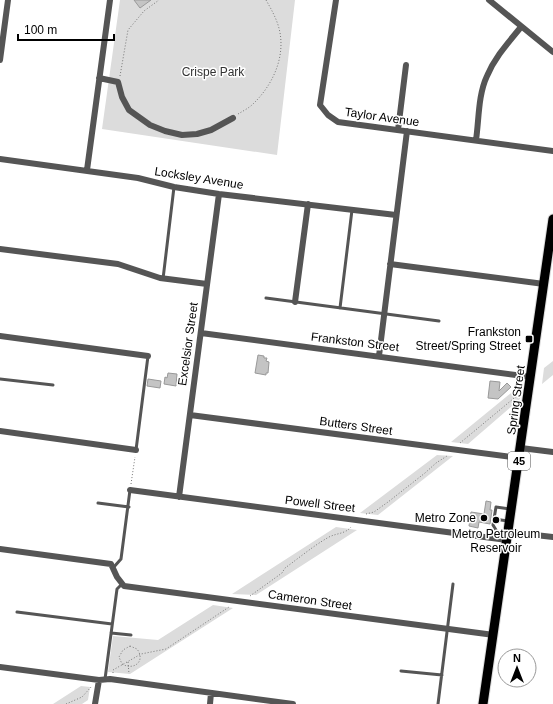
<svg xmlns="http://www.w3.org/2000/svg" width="553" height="704" font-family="Helvetica,sans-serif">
<rect width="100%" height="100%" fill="#fff"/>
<path fill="#dcdcdc" d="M120,0h175l-18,155 -175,-26z
M553,361v14l-11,9 2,-16z
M522,384l-2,15 -52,45 -17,-2z
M437,455l16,1 -75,59 -18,-2z
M336,527l21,3 -101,65 -24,-1z
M213,605l20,3 -103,66 -22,-2 5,-36 45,4z
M81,686l9,1 -2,13 -6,4h-29z"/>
<path fill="#c4c4c4" stroke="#999" d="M134,0h17l-11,8z
M258,355l6,1v2h3l-1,3 3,1 -1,11h-2v2l-11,-2z
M168,373l9,1 -1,12 -12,-2 1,-7 2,1z
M148,379l13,2 -1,7 -13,-2z
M490,381l10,1 -1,9 8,-8 4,4 -13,12 -10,-1z
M486,501l5,1 -1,8h2l-2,14 -11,-2 -1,6 -9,-2 2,-14 13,2z"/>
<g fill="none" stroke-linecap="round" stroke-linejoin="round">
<g stroke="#dbdbdb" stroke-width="11">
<path id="primary" d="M483,704l70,-485"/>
</g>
<path stroke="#777" stroke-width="1" stroke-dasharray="1 2" stroke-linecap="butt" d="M120,76l8,-46 16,-19 15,-11
M238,114c5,-3 11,-6 15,-10 22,-21 35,-53 24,-82 -3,-8 -7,-15 -11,-22
M460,443l59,-49
M131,484l4,-27
M366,514l8,-2 14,-10 37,-29 11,-10 11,-7
M250,596l32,-23 3,-5c14,-10 28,-22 44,-31 8,-4 16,-3 22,-10
M130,646l7,3c9,12 -3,22 -15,15l-3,-7 4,-7z
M128,662l1,12
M113,673v-3l28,-16 25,-5 63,-42
M66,704l16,-7 10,-11"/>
<path stroke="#555" stroke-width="3" d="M163,279l11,-92
M266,298l173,23
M340,308l12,-98
M0,379l53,6
M136,450l12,-94
M98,503l31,4
M494,519l14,2
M495,538l1,-8 -3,-5 3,-18 14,2
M113,568l8,-9 9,-69
M17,612l95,12
M111,633l20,2
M401,671l41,4
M105,679l12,-90 5,-5
M438,704l15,-120"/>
<path stroke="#555" stroke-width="6" d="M336,0l-16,105 8,10 10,7 215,29
M489,0l64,52
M0,60l8,-60
M99,78l19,4 4,15 7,13 21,15 15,6 17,4 15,-1 14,-4 22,-12
M398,130l8,-65
M476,140c3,-20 2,-45 11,-64 8,-19 21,-33 34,-49
M0,159l138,19 36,9 45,7 177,21
M87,170l23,-170
M0,249l118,15 42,14 47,6
M390,264l154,20
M295,302l13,-98
M201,333l330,44
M0,336l148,20
M379,356l28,-225
M190,415l329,43
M0,431l136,19
M521,448l32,4
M130,490l377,50
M179,497l40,-303
M509,532l44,5
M0,549l111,15 6,13 7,9 370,49
M0,667l99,13 11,-1 183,25
M95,704l4,-24
M210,704l1,-11"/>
<use href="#primary" stroke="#000" stroke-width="9"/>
</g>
<g fill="#000" stroke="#fff" stroke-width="1.5">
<rect x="525" y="335" width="8" height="8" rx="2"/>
<circle cx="484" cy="518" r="4"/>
<circle cx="496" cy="520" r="4"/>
</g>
<g text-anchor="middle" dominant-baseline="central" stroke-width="3" stroke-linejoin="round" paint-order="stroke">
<rect fill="#fff" stroke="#4c4c4c" stroke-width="1" x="508" y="452" width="22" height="18" rx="3"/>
<g font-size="11" font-weight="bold" fill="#000">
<text x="519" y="461">45</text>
</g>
<g font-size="12" fill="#333" stroke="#fff">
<text x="213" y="72">Crispe Park</text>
</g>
<g font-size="12" fill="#000" stroke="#fff">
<text transform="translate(382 117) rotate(8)">Taylor Avenue</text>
<text transform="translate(199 178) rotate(9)">Locksley Avenue</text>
<text transform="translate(355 342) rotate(7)">Frankston Street</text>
<text transform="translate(188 344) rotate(-82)">Excelsior Street</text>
<text transform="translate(516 400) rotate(-82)">Spring Street</text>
<text transform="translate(356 426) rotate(8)">Butters Street</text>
<text transform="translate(320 504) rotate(7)">Powell Street</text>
<text transform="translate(310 600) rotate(8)">Cameron Street</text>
</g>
<g font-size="12" fill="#000" stroke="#fff" text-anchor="end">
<text x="521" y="332">Frankston<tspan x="521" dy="14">Street/Spring Street</tspan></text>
<text x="476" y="518">Metro Zone</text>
<text x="496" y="534" text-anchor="middle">Metro Petroleum<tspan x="496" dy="14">Reservoir</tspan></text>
</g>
</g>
<g transform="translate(517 668)"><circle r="19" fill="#ffffff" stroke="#999999"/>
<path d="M0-3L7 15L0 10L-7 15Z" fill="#000000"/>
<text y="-6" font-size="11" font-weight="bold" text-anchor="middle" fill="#000000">N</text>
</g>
<path d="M18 34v6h96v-6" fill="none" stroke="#000000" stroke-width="2"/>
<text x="24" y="34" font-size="12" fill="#000000" stroke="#ffffff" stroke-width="3" paint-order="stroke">100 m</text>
</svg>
